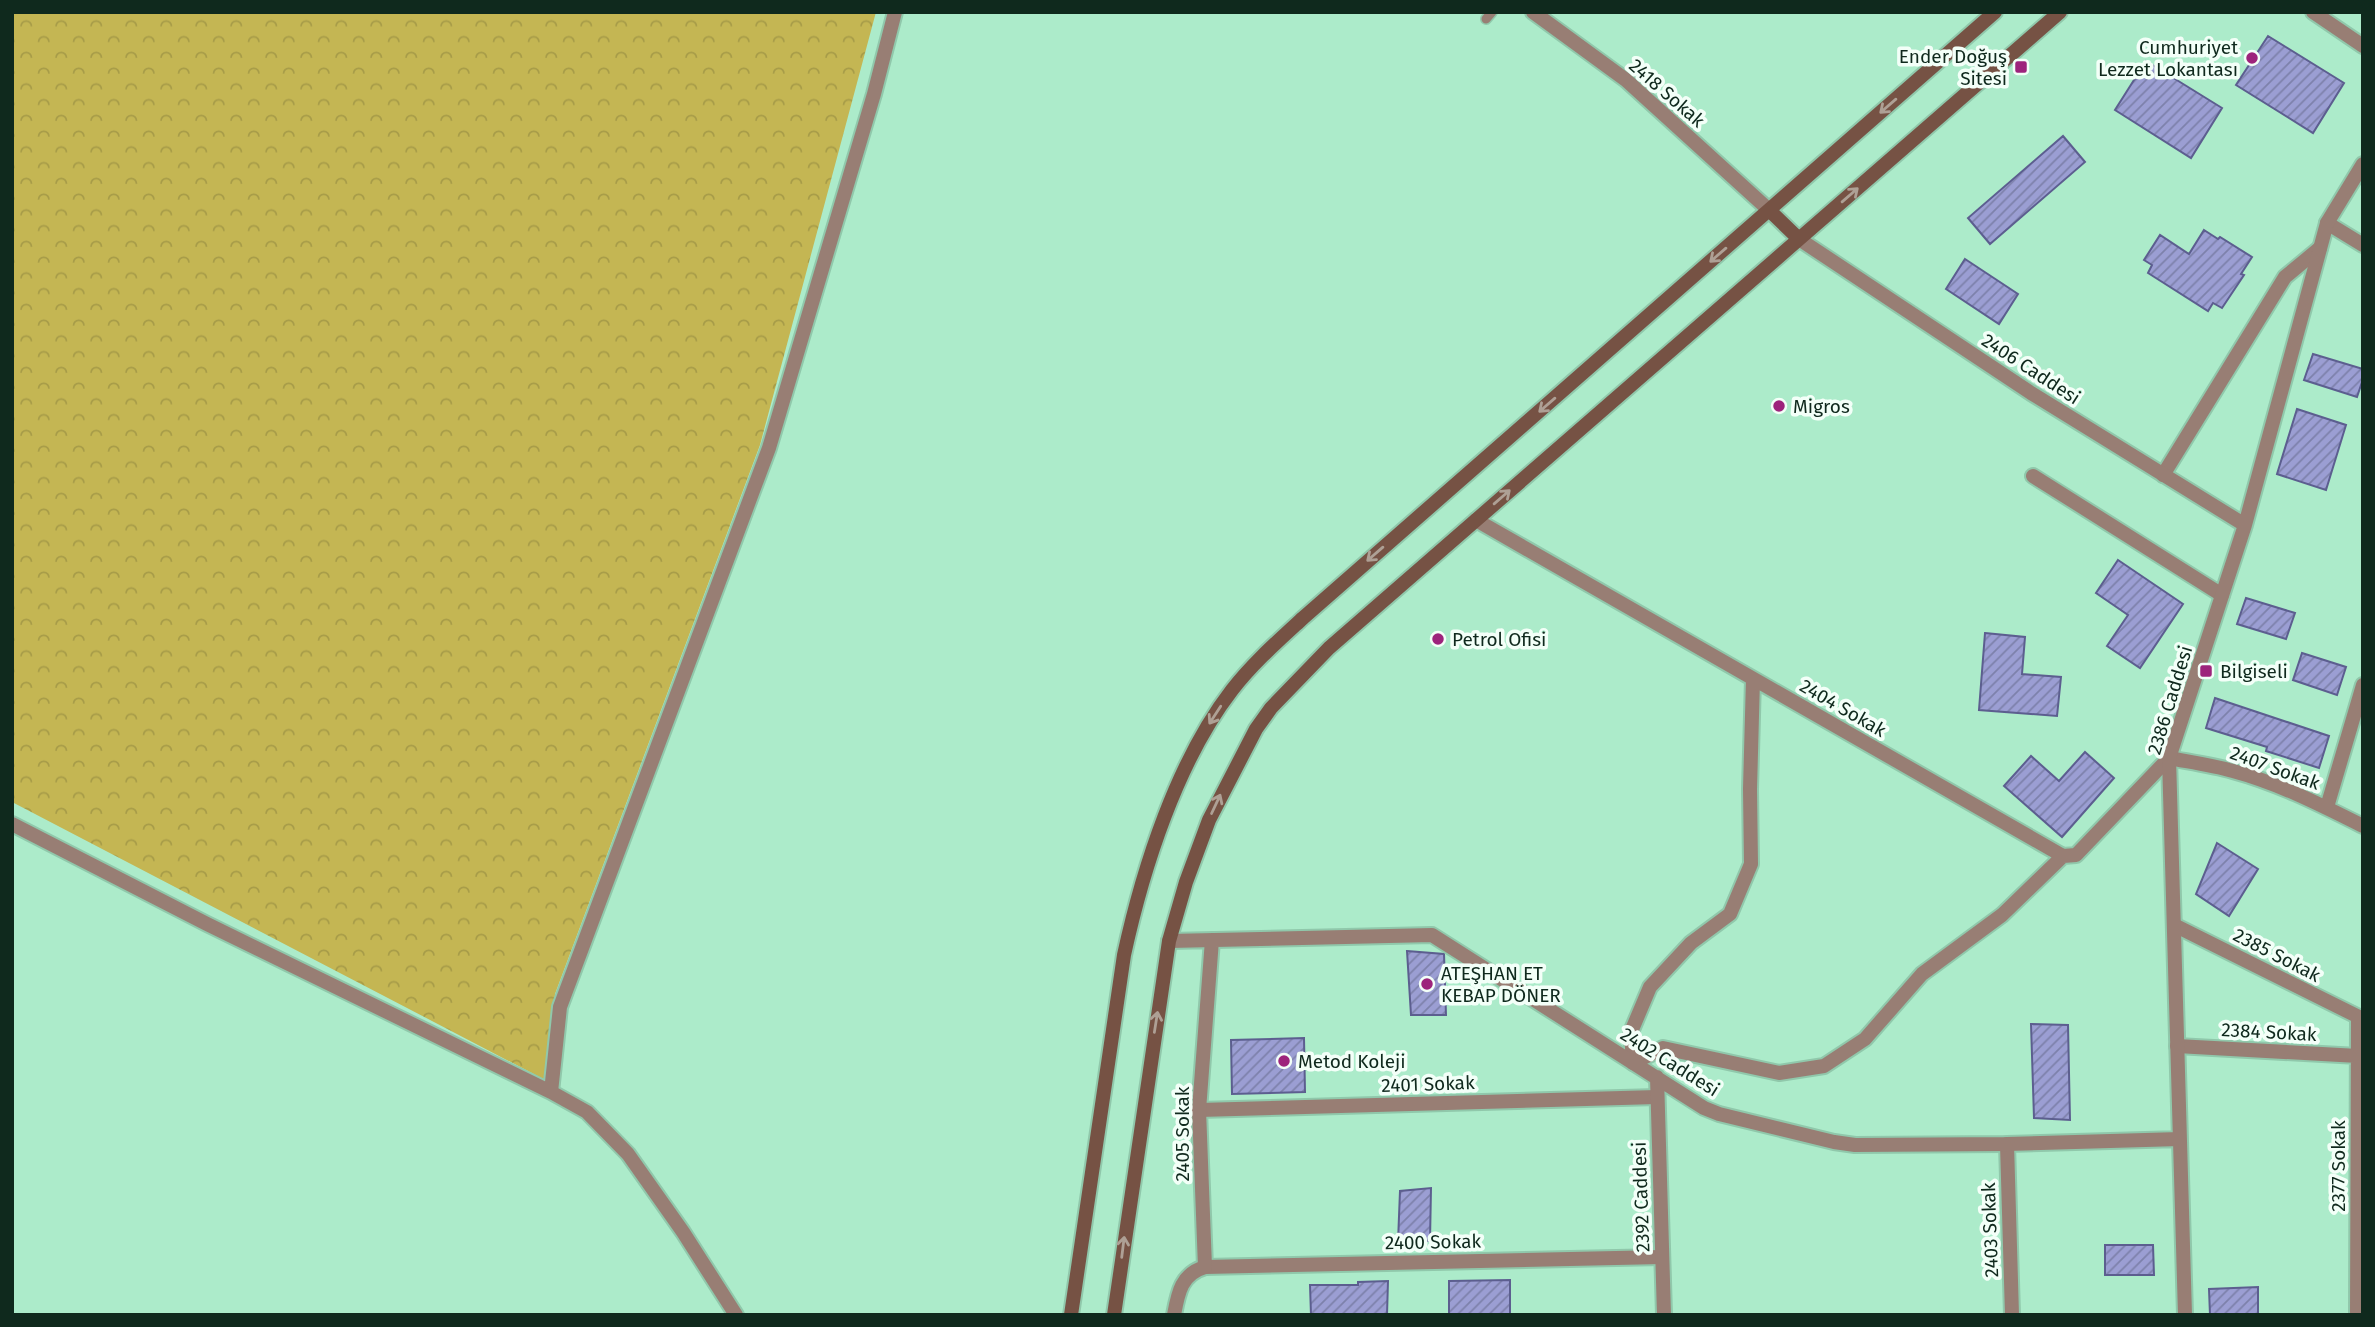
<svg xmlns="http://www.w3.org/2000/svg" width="2375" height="1327" font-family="'Fira Sans',sans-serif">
<defs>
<pattern id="forest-crowns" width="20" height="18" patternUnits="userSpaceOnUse" patternTransform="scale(1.75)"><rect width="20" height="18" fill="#c4b653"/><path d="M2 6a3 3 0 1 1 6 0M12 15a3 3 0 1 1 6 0" fill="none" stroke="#a79c48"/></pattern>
<pattern id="building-hatch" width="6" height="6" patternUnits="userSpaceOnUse" patternTransform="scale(1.75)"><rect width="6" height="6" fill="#9b9ed3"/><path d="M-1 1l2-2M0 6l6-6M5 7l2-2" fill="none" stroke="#7d81ab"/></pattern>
</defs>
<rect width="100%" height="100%" fill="#acebca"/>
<path fill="url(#forest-crowns)" d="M12,12h864l-116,433 -205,549 -6,88 -537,-280z"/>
<path fill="url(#building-hatch)" stroke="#5c5e8f" stroke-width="2" d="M2268,36l76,47 -31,50 -77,-48z
M2146,61l76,47 -31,50 -76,-48z
M2063,136l22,26 -95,82 -22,-26z
M2204,230l14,9 2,-2 32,20 -11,17 3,1 -22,33 -9,-5 -5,8 -60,-38 4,-8 -8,-5 16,-25 29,19z
M1965,259l53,35 -19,30 -53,-35z
M2313,354l50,15v10l-6,18 -53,-17z
M2297,409l49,16 -20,65 -49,-16z
M2118,560l65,44 -43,64 -33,-22 21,-31 -32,-22z
M2246,598l49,15 -9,26 -49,-15z
M1985,633l40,4 -3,37 39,3 -4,39 -78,-6z
M2302,653l44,14 -9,28 -44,-15z
M2215,698l114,38 -10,32 -53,-17 1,-4 -61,-19z
M2085,752l29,26 -52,59 -58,-51 27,-30 28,25z
M2217,843l41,26 -29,47 -33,-22z
M1407,951l37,3 2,61h-35z
M2031,1024l37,1 2,95 -36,-2z
M1304,1038l1,54 -73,2 -1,-54z
M1431,1188l-1,53 -32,1 2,-51z
M2105,1245h48l1,30h-49z
M1510,1280v35h-61v-34z
M1388,1281l-1,34h-76l-1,-30h48v-3z
M2258,1287v27l-48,1 -1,-26z"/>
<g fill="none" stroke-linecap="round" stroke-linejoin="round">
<g stroke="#90c8ab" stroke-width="12">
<path id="service" d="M1486,19l6,-7"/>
</g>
<g stroke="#90c8ab" stroke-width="18">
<path id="minor" d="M1533,12l93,68 143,130
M2313,12l50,34
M2327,223l36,22
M2163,475l122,-198 35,-29
M2033,476l189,119
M1476,520l587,336 13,-1 93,-97c21,4 43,7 64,13 45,12 88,34 130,55
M1753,679l-3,110 1,75 -21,50 -39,29 -41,44 -19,45 2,31 30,-15 116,25 45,-7 41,-27 57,-65 80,-59 61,-59
M2327,807l36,-122
M12,824l195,100 344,168
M2174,925l189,94
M2177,1046l181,10
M1199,1110l458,-13
M2007,1144l5,171
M1205,1267l457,-10
M736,1315l-53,-83 -55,-78 -41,-42 -36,-20 9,-85 209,-559 105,-354 21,-82
M2357,1315l1,-297"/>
</g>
<g stroke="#90c8ab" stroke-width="18">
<path id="tertiary" d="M1799,239l232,154 214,132
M1169,941l263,-6 272,173 15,6 115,28 21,3 152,-1 173,-5
M1657,1077l7,238
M1174,1315c4,-22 7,-41 31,-48l-6,-157 13,-170
M2185,1315l-16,-557 76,-233 82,-302 36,-59"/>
</g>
<g stroke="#90c8ab" stroke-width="18">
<path id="secondary" d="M1769,210l30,29
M1071,1315l53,-360c19,-87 53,-194 108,-265 21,-27 46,-49 71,-72l692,-606
M1114,1315l55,-374 17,-59 23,-62 47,-91 15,-21 58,-60 731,-636"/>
</g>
<use href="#service" stroke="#987e74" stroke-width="9"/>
<use href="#minor" stroke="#987e74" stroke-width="14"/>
<use href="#tertiary" stroke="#987e74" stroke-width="14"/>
<use href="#secondary" stroke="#765244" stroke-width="14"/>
</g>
<defs><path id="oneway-shaft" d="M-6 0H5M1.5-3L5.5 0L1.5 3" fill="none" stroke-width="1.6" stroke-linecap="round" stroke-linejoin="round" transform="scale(1.75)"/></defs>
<g stroke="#aea095">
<use href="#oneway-shaft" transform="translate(1888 106) rotate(139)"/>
<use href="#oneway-shaft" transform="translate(1850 195) rotate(-41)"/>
<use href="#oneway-shaft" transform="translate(1718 255) rotate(139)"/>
<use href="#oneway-shaft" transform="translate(1547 405) rotate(139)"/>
<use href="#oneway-shaft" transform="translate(1502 497) rotate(-41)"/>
<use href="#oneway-shaft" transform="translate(1375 554) rotate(139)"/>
<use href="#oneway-shaft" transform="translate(1215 715) rotate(123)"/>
<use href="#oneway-shaft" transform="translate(1216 804) rotate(-65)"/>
<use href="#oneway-shaft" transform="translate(1156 1022) rotate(-81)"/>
<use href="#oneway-shaft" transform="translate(1123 1247) rotate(-83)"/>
</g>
<g fill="#9d247c" stroke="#f3fff8" stroke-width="2.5">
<circle cx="2252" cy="58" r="7"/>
<rect x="2014" y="60" width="14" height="14" rx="3.5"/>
<circle cx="1779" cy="406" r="7"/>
<circle cx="1438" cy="639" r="7"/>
<rect x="2199" y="664" width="14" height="14" rx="3.5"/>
<circle cx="1427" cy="984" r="7"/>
<circle cx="1284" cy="1061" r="7"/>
</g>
<g text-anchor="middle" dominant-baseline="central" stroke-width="7" stroke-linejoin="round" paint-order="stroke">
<g font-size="19" fill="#0f291d" stroke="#f3fff8" text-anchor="start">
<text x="2238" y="47" text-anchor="end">Cumhuriyet<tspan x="2238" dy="22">Lezzet Lokantası</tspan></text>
<text x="2007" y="56" text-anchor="end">Ender Doğuş<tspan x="2007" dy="22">Sitesi</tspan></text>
<text x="1793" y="406">Migros</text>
<text x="1452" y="639">Petrol Ofisi</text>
<text x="2220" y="671">Bilgiseli</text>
<text x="1441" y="973">ATEŞHAN ET<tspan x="1441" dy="22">KEBAP DÖNER</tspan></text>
<text x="1298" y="1061">Metod Koleji</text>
</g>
<g font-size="19" fill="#0f291d" stroke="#f3fff8">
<text transform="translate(1667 93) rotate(41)">2418 Sokak</text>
<text transform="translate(2031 369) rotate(33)">2406 Caddesi</text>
<text transform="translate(2170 700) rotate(-73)">2386 Caddesi</text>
<text transform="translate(1843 708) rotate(30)">2404 Sokak</text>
<text transform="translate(2275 768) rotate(20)">2407 Sokak</text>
<text transform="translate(2277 955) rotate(27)">2385 Sokak</text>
<text transform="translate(2269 1032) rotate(3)">2384 Sokak</text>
<text transform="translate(1670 1062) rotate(32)">2402 Caddesi</text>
<text transform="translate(1428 1084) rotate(-2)">2401 Sokak</text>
<text transform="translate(1182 1134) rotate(-90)">2405 Sokak</text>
<text transform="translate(2338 1166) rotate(-90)">2377 Sokak</text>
<text transform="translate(1641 1197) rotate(-92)">2392 Caddesi</text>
<text transform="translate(1990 1230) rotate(-92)">2403 Sokak</text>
<text transform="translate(1433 1242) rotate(-1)">2400 Sokak</text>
</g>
</g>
<rect width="2375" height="1327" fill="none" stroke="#0f291d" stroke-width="28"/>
</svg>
